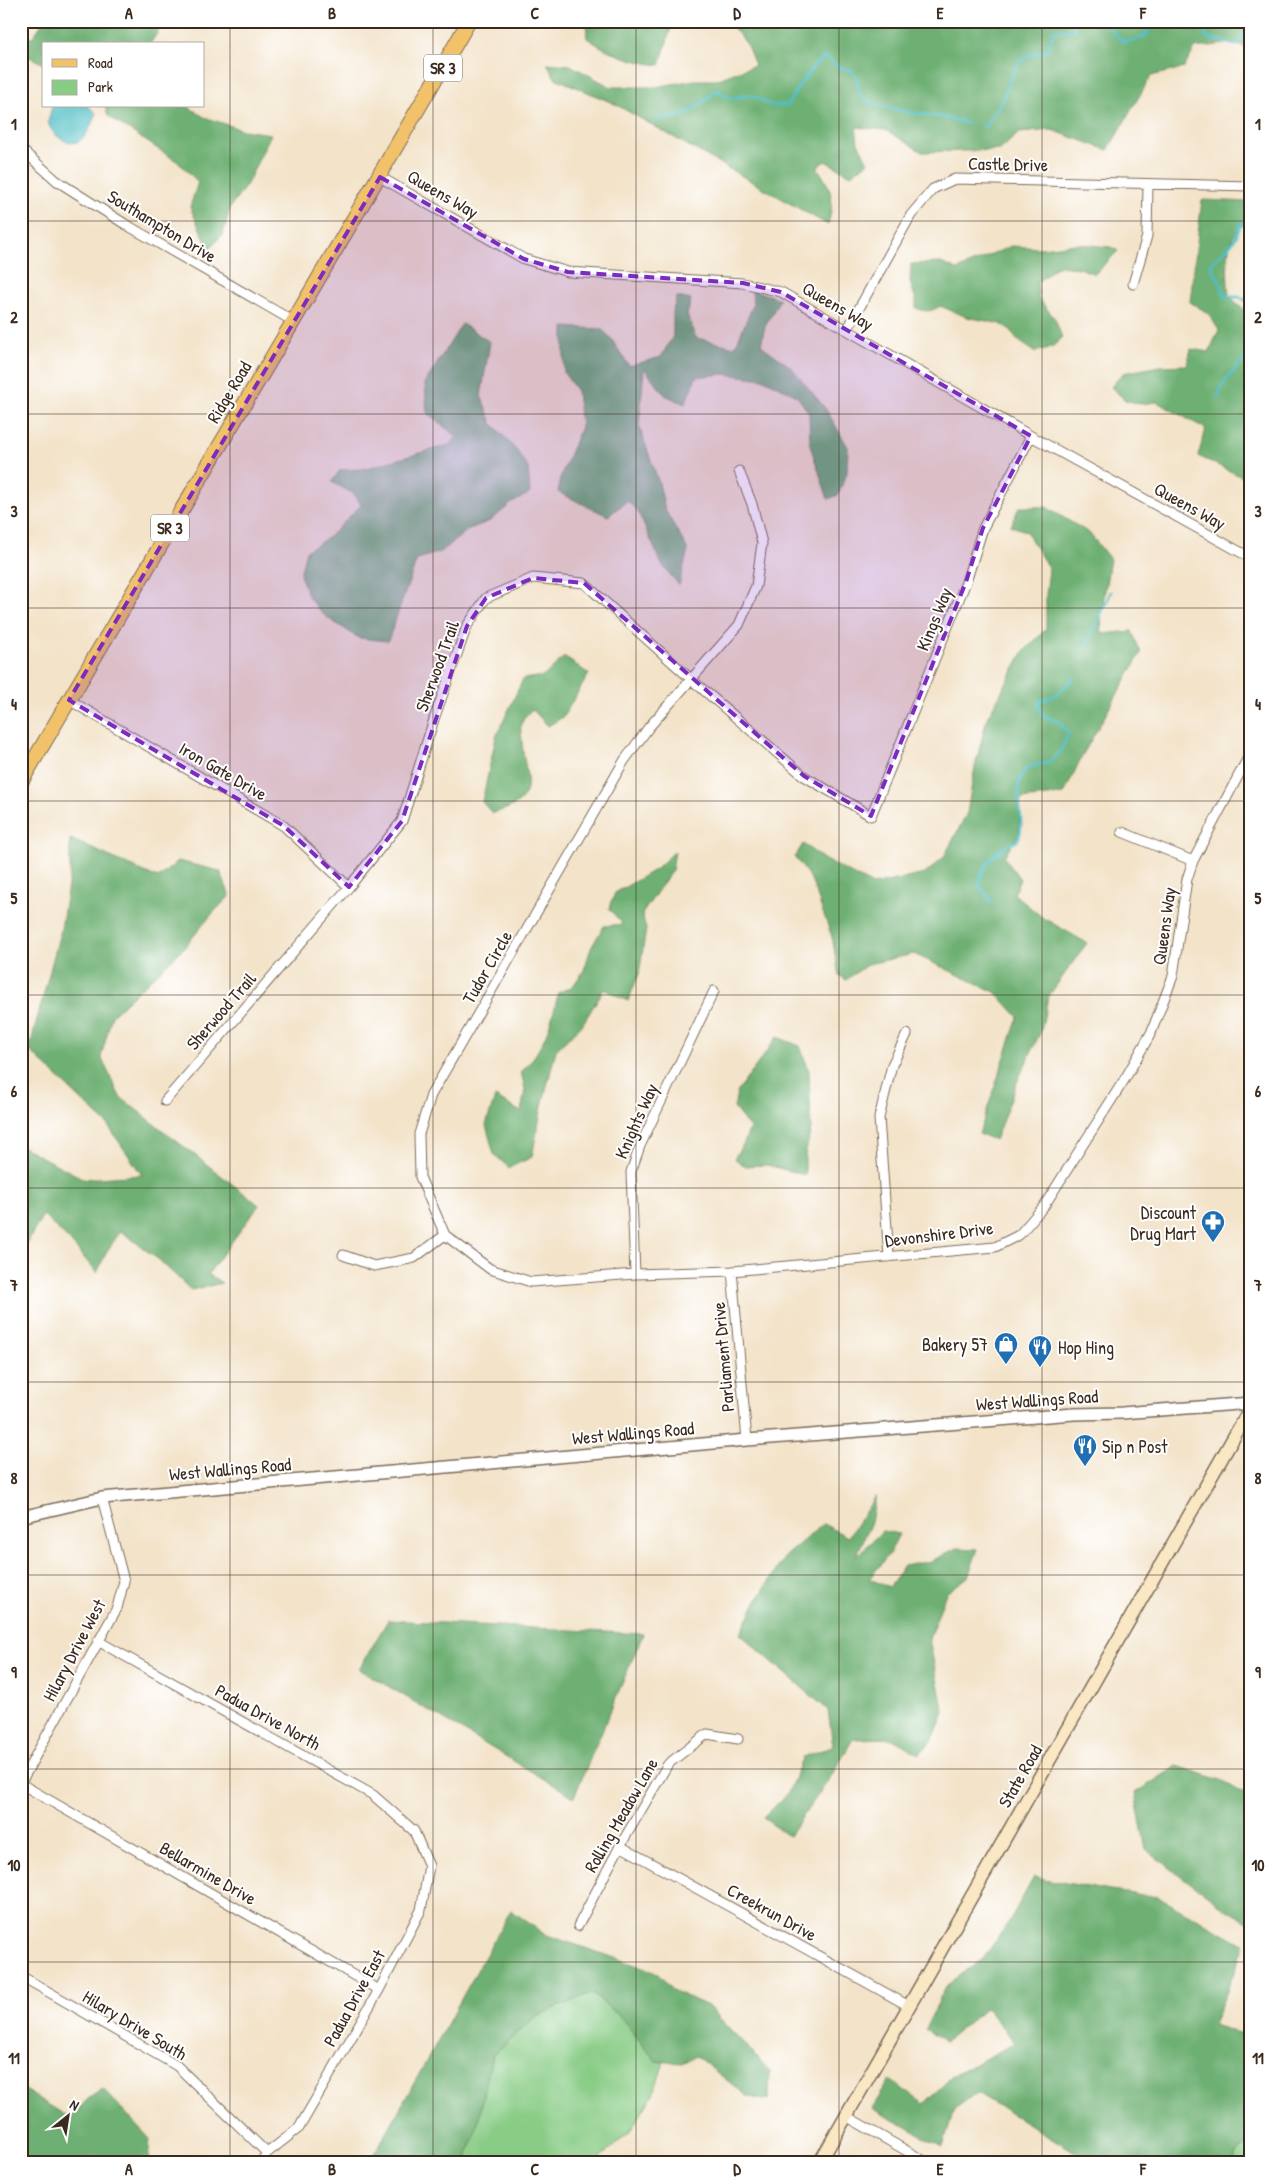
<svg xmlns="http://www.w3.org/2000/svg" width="1272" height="2183" font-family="'Patrick Hand',sans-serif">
<rect width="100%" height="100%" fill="#fff"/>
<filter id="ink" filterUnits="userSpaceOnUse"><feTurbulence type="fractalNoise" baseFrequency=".02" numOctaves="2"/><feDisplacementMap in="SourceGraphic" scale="10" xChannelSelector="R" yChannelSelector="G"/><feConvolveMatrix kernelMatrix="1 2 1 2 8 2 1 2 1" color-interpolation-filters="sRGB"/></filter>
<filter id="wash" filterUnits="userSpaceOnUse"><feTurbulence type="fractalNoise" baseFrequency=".0096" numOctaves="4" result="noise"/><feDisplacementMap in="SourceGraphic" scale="20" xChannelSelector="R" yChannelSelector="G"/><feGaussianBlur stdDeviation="1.12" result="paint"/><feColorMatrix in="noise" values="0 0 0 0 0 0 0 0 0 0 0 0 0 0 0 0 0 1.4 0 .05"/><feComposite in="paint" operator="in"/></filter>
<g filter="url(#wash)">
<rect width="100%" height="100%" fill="#f3e3c9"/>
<path fill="#89cc86" stroke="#627b52" d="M591,1993l28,22 37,46 8,1 -11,33 -24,38 -34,29h-129l12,-40 14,-66 44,-40z
M1251,2142v20h-17l1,-7z"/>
<path fill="#6eb073" stroke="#546d48" d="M21,21h8l-6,11 9,6 12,-17h121l-15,23h-106v20l-23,-11z
M586,21h87l-13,44c-27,-3 -50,-11 -73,-27z
M728,21h107l19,10 7,-10h390v28l-19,-6 -37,5 -11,20 -33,8 -43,74 -56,-20 -33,3 -19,17 -78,2 -36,-22 -30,-3 2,16 10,19 -17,13 -26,-14 -8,6c15,23 18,30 11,58l-213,-121 -60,-26 -8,-15 23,2 41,22h44l40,-7h21l39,-15 -9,-22z
M105,106h82l17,11 39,13 28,4 -24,50 -17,24 -7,26 -14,15 -19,-42 8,-25 -20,-20 -70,-46z
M1202,200l49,2v20c-29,7 -24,50 -22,74l18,16 4,-1v170l-53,-25 8,-27 -49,-27 -17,2 -15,-4 -14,-13 12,-14 37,-7 27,-1 4,-16 18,3 10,-22 -11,-17 -18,-11z
M1077,244l34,3 7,4 -23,23 -16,-6 -21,-2 -21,16 2,17 16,20 7,19 -10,9 -17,5 -19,-13 -5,-9 -10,-6 -34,-7 -27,-11c-9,6 -14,6 -24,2v-8l-6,-18 1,-18 30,-1 16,7 54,-24 30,2z
M752,290l28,9 -15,27 -4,19 30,22 34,41 23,39 -1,26 -9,22 -10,4 -18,-54 -1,-32 -12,-17 -33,-17 -40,-5 -28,3 -11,27 -20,-9 -21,-27 -5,58 20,57 6,27 23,40 -9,35 -17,-20 -24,-53 -11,-11 -19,15 -50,-24 2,-14 21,-51 -4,-36 -13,-18v-46l37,2 9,8 19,29 32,-9 12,-21v-26l4,-13 14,3 -4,15 9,23 39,9 18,-42z
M462,324l28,18 -9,54 11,27 25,28 11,17 2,25 -18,10 -22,18 -21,8 -28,23 -24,7 -29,82 -29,-3 -33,-21 -17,-19 -9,-23 6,-24 23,-14 32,-32 -7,-11 -22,-12 8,-12 23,-1 86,-24 8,-8 -30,-24 -2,-30z
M1019,507h27l43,26 21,26 -9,57 1,18 30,-3 9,22 -59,103 -18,38 -43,5 -3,36 -14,22 16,22 -6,15 29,24 44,25 -39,54 -7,34 -23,49 -23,60 -16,-6 39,-117 -23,-25 -81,-38 -46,10 -22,16 -7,-5 -7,-38 -21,-58 -16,-22 8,-13 22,16 48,25 52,-11 19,-17 23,-44 8,-46 12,-49 37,-67 22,-22v-34l3,-26 -23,-38 -15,-5z
M564,657l25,17 -26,43 -15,9 -16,-17c-3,4 -10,11 -11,16 -1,4 1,11 1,16 2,37 22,60 -30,72l-10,-11 14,-65 27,-58 21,-3z
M70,839l88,39 20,-17 42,10 10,25 -18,18 -29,35 -71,66 -11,42 19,40 139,108 -51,69 14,9 -31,7 -32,-30 -38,-29 -14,20 -10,22 -29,-34 -25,-24 -22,39v-108l63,33 58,-4 -36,-52 -77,-73 32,-121 9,-56z
M675,851l-3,19 -30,44 4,15 -7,45 -11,27 -24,-12 -22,36 -26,25 -14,56 -10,51 -23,11 -15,-14 -8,-29 9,-28 26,15 4,-23 -4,-17c21,-19 32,-52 37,-79l15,-7 11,-16 7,-22 13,-22 19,-2 -14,-15 6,-16 41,-24z
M777,1037l23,9 9,25 2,57 -6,28v19l-38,-10 -22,1 -11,-8 10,-15 6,-15 -16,-20 3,-16z
M876,1496l-5,26 -15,35 26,-26 17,3 -10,20 -20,25 21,8 14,-21 28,-5 24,-13 22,1 -10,28 -22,16 -17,46 15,74 -12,28 -13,13 -28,-16 -38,1 -23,39 -41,58 -26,-18 25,-25 15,-36 30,-11 -5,-36 -88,-76 16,-32 30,-47 37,-31 25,13z
M388,1620l255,14 -69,163 -215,-128z
M1177,1766l44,14 30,18v126l-24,-14 -81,-60 -11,-57z
M1034,1877l76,14 48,6 87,48 -32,80 38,12v105l-16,13 -1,7h-142l-115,-69 -23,16 -11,38 -71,-39 18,-28 34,24 28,-28 63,-33 -29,-35 -41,34 -20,-13 22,-44 36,-26 27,-39z
M511,1910l33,24 112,38 18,19 34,15 62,65 -1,30 -22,-5 -51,-40 -14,7 -26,-2 -37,-46 -28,-22 -55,23 -44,40 -14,66 -12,40h-96z
M21,2088l49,30 19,-20 14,-9 47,50 -2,23h-127z"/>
<path fill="#4fbec5" stroke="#457472" d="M52,106h36l8,7c-4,10 -9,25 -19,29 -10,4 -25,-8 -28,-17 -2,-5 2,-13 3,-19z"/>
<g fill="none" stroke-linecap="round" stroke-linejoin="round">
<path stroke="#4fbec5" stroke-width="3" d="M1091,21l12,3 3,-3
M1109,21l4,12 12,9 17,-4 6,-4 -1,-6 2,-7
M1200,21l6,16 30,8c6,-5 8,-12 15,-17
M657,119c36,-3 33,-7 60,-29l8,6 8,2 18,-3 22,11 15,-1c10,-18 20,-35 37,-49 4,3 8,8 12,10 6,4 12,1 17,7 5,8 2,21 12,27 8,6 19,7 29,9 24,6 49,7 72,14
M982,126h5c4,-14 6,-10 12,-20 11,-16 12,-45 33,-52 5,-2 10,-3 15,-4l7,-19 21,-2 -1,-8
M1251,218l-11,7c-4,19 -17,26 -29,39 1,8 5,10 8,16 4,7 2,11 7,17h14l11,7
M1218,397l6,-15 27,-31
M1084,650l27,-58
M992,903l-13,-18c3,-21 18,-36 38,-44 11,-21 -6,-48 6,-68 6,-9 11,-7 20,-9 14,-3 22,-19 25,-32l-11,-11 -14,-5 -5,-12c4,-5 8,-4 14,-7 8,-4 16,-12 21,-19"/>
</g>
</g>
<g filter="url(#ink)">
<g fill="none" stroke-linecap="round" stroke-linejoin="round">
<g stroke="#7b6b5a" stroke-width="11">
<path id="minor" d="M21,149l36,32 68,43 168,97
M380,177l144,82 44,13 175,11 38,9 250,144 220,122
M1133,284l14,-48 1,-51
M847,330l64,-115 22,-26 22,-10 296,7
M739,471l13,33 10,39 -6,43 -17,39 -90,102 -25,34 -193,334 -12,39 1,43 25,58 45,34 41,13 104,-8 97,-3 263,-24 24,-12 25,-29 82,-129 25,-44 22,-57 14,-97 6,-18 58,-109
M69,700l215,126 65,61
M1122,832l71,29
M165,1101l184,-214 53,-66 32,-102 33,-93 19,-28 47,-20 51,5 108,97 112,96 67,40 95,-234 17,-54 48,-92
M343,1255l31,11 40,-8 31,-23
M889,1257l-10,-139 13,-53 15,-31
M732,1271l15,169
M635,1274l-4,-102 9,-26 74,-155
M98,1641l275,154 41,36 15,35 -8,44 -42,80 -80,138 -32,25 -6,9
M21,1782l96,-174 7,-27 -22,-83
M21,1784l358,206
M620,1846l289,160
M578,1926l42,-80 48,-82 39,-30 31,5
M21,1976l156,90 90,87
M846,2116l80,46"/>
</g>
<g stroke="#7b6b5a" stroke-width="14">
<path id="tertiary" d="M21,1517l81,-19 645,-58 327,-26 48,-1 129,-10"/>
</g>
<g stroke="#7b6b5a" stroke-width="15">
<path id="secondary" d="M820,2162l431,-755"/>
</g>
<g stroke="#7b6b5a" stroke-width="16">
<path id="primary" d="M21,782c149,-254 301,-506 448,-761"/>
</g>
<use href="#minor" stroke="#fff" stroke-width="9"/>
<use href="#tertiary" stroke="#fff" stroke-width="11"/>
<use href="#secondary" stroke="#fae7c3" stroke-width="12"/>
<use href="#primary" stroke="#f2c26a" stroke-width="14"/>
</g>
</g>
<path fill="#7b2cbf" fill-opacity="0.2" stroke="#7b2cbf" stroke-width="4" stroke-dasharray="10 6" stroke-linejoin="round" d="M380,177l144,82 44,13 175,11 38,9 250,144 -48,92 -17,54 -95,234 -67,-40 -220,-193 -51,-5 -47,20 -19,28 -65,195 -53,66 -65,-61 -215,-126z"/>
<path fill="none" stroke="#3b2a1e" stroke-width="1" stroke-opacity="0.55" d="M230,21v2141M433,21v2141M636,21v2141M839,21v2141M1042,21v2141M21,221h1230M21,414h1230M21,608h1230M21,801h1230M21,995h1230M21,1188h1230M21,1382h1230M21,1575h1230M21,1769h1230M21,1962h1230"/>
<defs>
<g id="pharmacy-pin" transform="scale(1.25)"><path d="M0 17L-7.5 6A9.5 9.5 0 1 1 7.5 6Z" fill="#1f6fb2" stroke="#fff"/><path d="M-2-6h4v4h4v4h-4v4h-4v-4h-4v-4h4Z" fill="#fff"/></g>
<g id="shop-pin" transform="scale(1.25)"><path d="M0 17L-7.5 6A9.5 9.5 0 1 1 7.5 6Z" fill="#1f6fb2" stroke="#fff"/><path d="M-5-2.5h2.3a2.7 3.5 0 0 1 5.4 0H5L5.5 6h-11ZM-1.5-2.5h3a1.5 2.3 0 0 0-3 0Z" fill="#fff"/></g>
<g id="restaurant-pin" transform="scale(1.25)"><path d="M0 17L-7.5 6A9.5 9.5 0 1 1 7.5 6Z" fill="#1f6fb2" stroke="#fff"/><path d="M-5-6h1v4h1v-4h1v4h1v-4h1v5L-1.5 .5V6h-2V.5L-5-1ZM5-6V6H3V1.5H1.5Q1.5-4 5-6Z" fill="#fff"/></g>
</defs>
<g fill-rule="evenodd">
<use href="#pharmacy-pin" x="1213" y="1222"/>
<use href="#shop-pin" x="1006" y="1344"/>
<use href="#restaurant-pin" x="1040" y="1347"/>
<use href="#restaurant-pin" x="1085" y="1446"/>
</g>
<g text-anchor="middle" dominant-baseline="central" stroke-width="4" stroke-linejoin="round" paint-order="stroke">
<g fill="#fff" stroke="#766a62" stroke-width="1">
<rect x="424" y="54.5" width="38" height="27" rx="4"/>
<rect x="151" y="514.5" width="38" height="27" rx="4"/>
</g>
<g font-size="16" font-weight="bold" fill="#3b2a1e">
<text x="443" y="68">SR 3</text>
<text x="170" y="528">SR 3</text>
</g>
<g font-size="18" fill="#3b2a1e" stroke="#fff">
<text transform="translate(1008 164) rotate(1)">Castle Drive</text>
<text transform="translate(443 194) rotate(30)">Queens Way</text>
<text transform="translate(162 226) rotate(31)">Southampton Drive</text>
<text transform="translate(838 306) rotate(30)">Queens Way</text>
<text transform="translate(229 392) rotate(-59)">Ridge Road</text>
<text transform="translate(1190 506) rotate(29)">Queens Way</text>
<text transform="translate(934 619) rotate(-68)">Kings Way</text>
<text transform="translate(437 666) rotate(-70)">Sherwood Trail</text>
<text transform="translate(223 771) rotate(30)">Iron Gate Drive</text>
<text transform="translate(1164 926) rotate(-82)">Queens Way</text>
<text transform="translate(487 967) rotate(-60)">Tudor Circle</text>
<text transform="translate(221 1011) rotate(-49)">Sherwood Trail</text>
<text transform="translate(636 1121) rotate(-66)">Knights Way</text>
<text transform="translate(939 1234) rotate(-7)">Devonshire Drive</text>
<text transform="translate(723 1357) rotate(-95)">Parliament Drive</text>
<text transform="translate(1037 1400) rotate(-4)">West Wallings Road</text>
<text transform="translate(633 1433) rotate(-5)">West Wallings Road</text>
<text transform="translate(230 1469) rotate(-5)">West Wallings Road</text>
<text transform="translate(74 1650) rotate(-62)">Hilary Drive West</text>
<text transform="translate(268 1717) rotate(29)">Padua Drive North</text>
<text transform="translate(1020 1776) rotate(-60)">State Road</text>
<text transform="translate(621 1815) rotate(-60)">Rolling Meadow Lane</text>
<text transform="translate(208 1873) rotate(30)">Bellarmine Drive</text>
<text transform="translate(772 1912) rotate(29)">Creekrun Drive</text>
<text transform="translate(354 1998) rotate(-61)">Padua Drive East</text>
<text transform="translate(135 2025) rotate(31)">Hilary Drive South</text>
</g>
<g font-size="18" fill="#3b2a1e" stroke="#fff" text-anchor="end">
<text x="1196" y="1212">Discount<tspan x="1196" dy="21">Drug Mart</tspan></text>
<text x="988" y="1344">Bakery 57</text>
<text x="1058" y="1347" text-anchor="start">Hop Hing</text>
<text x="1102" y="1446" text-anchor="start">Sip n Post</text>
</g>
</g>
<rect width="1272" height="2183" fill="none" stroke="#fff" stroke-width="55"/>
<rect x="42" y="42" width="162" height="65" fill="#ffffff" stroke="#b1aaa5"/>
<rect x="52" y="59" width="25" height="8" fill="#f2c26a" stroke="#b1aaa5"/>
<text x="88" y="68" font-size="15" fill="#3b2a1e">Road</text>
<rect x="52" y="80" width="25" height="15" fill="#89cc86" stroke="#b1aaa5"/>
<text x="88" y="92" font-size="15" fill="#3b2a1e">Park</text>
<g transform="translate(68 2116) rotate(30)" stroke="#ffffff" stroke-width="4" paint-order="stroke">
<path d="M0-4L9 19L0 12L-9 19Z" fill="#3b2a1e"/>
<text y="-8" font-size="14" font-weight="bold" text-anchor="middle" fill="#3b2a1e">N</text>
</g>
<rect x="28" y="28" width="1216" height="2128" fill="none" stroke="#3b2a1e" stroke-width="2"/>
<g font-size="16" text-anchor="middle" font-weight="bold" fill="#3b2a1e">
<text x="129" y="19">A</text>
<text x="332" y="19">B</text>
<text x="535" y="19">C</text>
<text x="737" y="19">D</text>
<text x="940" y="19">E</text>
<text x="1143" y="19">F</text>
<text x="14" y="130">1</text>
<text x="1258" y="130">1</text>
<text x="14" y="323">2</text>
<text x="1258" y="323">2</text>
<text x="14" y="517">3</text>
<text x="1258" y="517">3</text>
<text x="14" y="710">4</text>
<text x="1258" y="710">4</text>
<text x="14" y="904">5</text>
<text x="1258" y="904">5</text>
<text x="14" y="1097">6</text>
<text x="1258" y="1097">6</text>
<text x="14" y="1291">7</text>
<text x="1258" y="1291">7</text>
<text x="14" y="1484">8</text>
<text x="1258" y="1484">8</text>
<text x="14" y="1678">9</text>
<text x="1258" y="1678">9</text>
<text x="14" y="1871">10</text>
<text x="1258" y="1871">10</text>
<text x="14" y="2064">11</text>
<text x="1258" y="2064">11</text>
<text x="129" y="2175">A</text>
<text x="332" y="2175">B</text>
<text x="535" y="2175">C</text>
<text x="737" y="2175">D</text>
<text x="940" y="2175">E</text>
<text x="1143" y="2175">F</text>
</g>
</svg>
